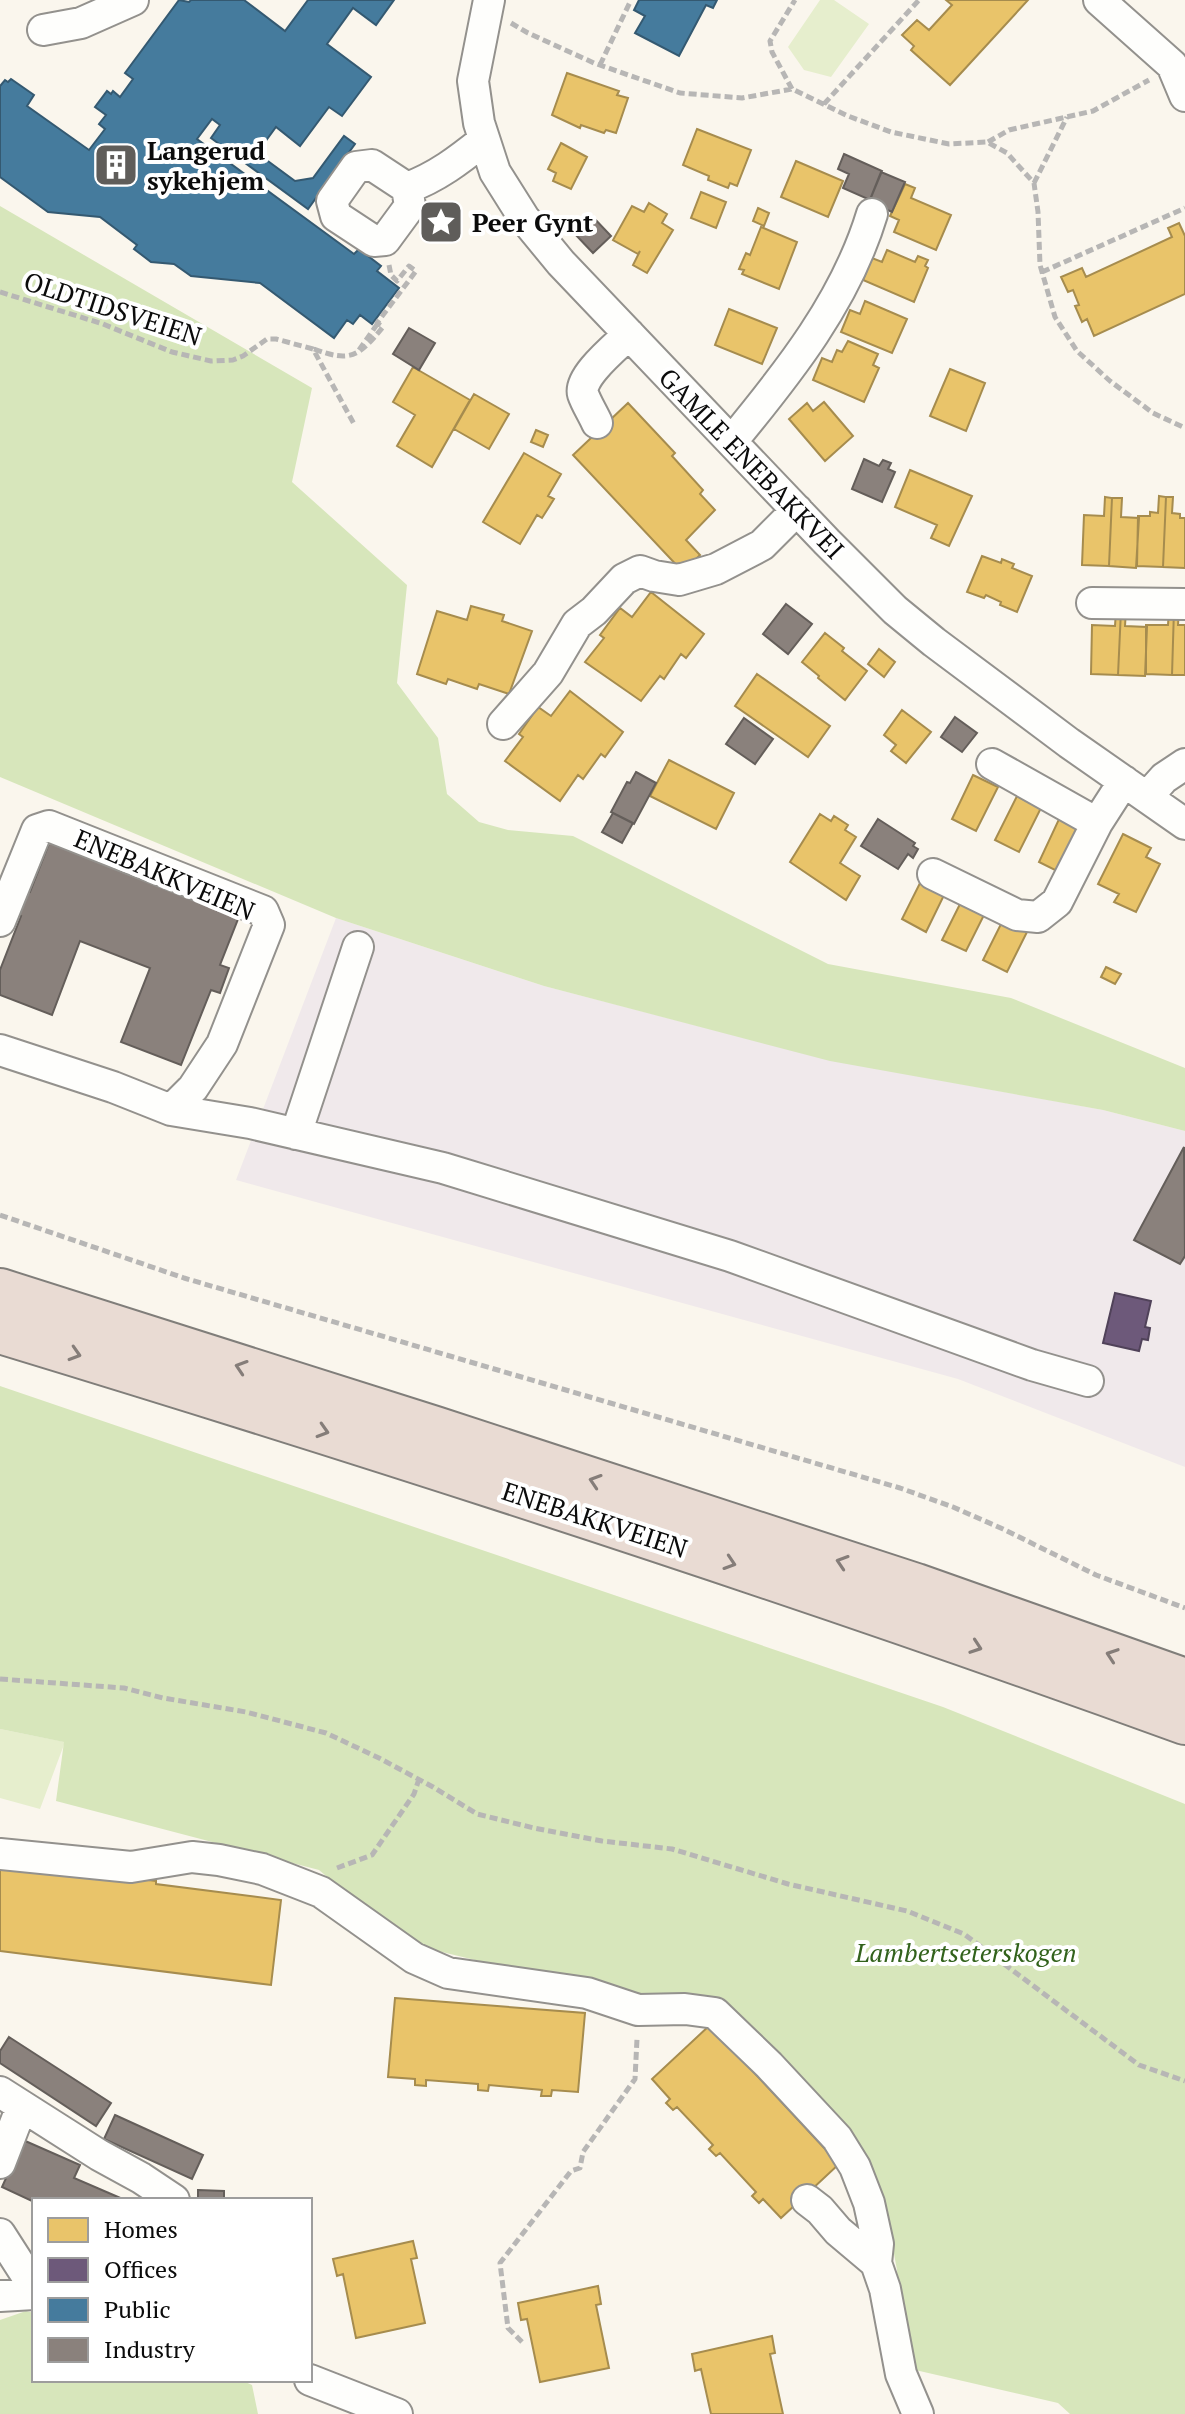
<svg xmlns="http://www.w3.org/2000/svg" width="1185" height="2414" font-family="'PT Serif',serif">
<rect width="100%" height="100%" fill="#faf6ed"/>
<path fill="#f0e9eb" d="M336,918l208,68 286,74 273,50 82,21v336l-227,-88 -722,-199z"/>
<path fill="#e6eecd" d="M820,0h14l35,24 -38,53 -27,-7 -16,-23z
M0,1729l65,13 -25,67 -40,-11z"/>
<path fill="#d7e6bb" d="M0,206l312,182 -20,94 115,103 -10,98 41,55 9,56 32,28 29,8 65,6 255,128 183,34 169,68 5,2v63l-82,-21 -273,-49 -286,-75 -208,-68 -336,-141z
M0,1386l943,321 242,97v610h-115l-12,-11 -147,-34 -12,-46 -2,-53 -10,-54 -26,-54 -127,-139 -329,-80 -86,-73 -263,-69 8,-59 -64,-13z
M26,2311l8,2v67h207l11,5 6,29h-258v-94z"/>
<path fill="#e9c46a" stroke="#a68c4e" stroke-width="2" d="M946,0h82l-78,85 -39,-35 3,-4 -12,-11 15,-15 12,10 23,-25z
M567,73l52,18 -2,4 11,3 -12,35 -10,-3 -2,3 -23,-8 -1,3 -28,-13z
M697,129l54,21 -14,36 -7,-3 -2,5 -20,-8 1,-4 -26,-11z
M561,143l26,14 -16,32 -18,-8 3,-8 -8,-4z
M796,161l47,20 -15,36 -47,-20z
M905,184l10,4 -4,10 40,17 -15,35 -42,-18 5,-12 -9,-4z
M701,192l25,10 -10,26 -25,-10z
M649,203l18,11 -5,9 11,7 -26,43 -14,-8 7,-14 -2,3 -25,-14 19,-34 12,6z
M758,208l11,5 -5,13 -11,-5z
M1179,223l6,13v58l-91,42 -7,-17 -5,3 -7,-16 4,-1 -6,-15 -5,2 -7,-15 21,-9 4,9 86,-40 -4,-9z
M761,227l36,15 -18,47 -37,-15 2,-4 -5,-1 7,-16 4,2z
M887,250l28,12 3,-6 10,4 -3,6 3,2 -14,34 -51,-22 9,-22 10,4z
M865,301l42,18 -15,34 -51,-21 9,-22 10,4z
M729,309l48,19 -15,36 -47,-19z
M848,341l30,13 -5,11 6,3 -15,34 -51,-22 9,-22 10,4 5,-12 5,2z
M413,367l57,33 -38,67 -35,-21 18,-31 -22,-13z
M950,369l35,14 -19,48 -36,-15z
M474,394l35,20 -20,35 -35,-20z
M824,402l29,34 -28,25 -36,-42 18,-16 6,8z
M628,403l47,50 -3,3 31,34 -3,4 15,16 -29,30 14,15 -17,17 -110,-117z
M536,430l12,5 -5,12 -12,-5z
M524,453l37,21 -13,22 6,3 -12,19 -5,-3 -17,29 -37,-22z
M910,470l62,26 -23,50 -18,-8 6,-13 -42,-18z
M1159,496l7,1 -3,70 -26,-1 1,-50h12v-4l8,1z
M1105,497l7,1 -3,68 -27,-1 2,-50 20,1z
M1166,497h7l-1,16 8,1v4h5v50l-22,-1z
M1112,498h10l-1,19 18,1 -3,50 -27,-2z
M982,556l19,7 1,-4 12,5 -2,4 20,8 -15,36 -17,-7 1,-3 -15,-7 -2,3 -17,-6z
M651,592l53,42 -18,24 -5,-4 -17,25 -4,-3 -19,25 -56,-39 19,-24 -4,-3 20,-27 12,9z
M471,606l33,9 -2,6 30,10 -23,63 -30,-10 -2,5 -29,-10 -2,5 -29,-10 20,-63 30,9z
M1169,609h5l-2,66 -26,-1v-49h22z
M1174,609h5l-1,16h7v50h-13z
M1116,610h5l-3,65 -27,-1 1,-49 23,1z
M1121,610h5l-1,16 22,1 -2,49 -27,-1z
M825,633l19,15 -2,3 25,20 -22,29 -27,-22 1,-2 -17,-14z
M879,649l16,13 -11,15 -16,-13z
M757,674l73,52 -22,31 -73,-51z
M570,691l53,41 -18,25 -4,-3 -18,25 -5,-4 -18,26 -55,-40 18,-24 -4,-3 19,-27 13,9z
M902,710l29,22 -25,31 -15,-12 5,-6 -12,-10z
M669,760l65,33 -18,36 -66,-33z
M973,775l25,12 -22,44 -24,-12z
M1017,796l24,12 -22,44 -24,-12z
M820,814l11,7 3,-5 14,9 -3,5 11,7 -16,26 20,13 -14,24 -56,-38z
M1060,817l25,13 -22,44 -24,-12z
M1123,834l28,14 -5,9 14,7 -24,48 -22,-10 5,-8 -21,-10z
M924,875l24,12 -22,45 -24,-13z
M964,896l24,11 -22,44 -24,-11z
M1005,916l24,12 -22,44 -24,-12z
M1106,967l15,7 -6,10 -14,-7z
M0,1864l125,13 31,4v3l125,16 -10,85 -271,-34z
M395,1998l190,15 -7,79 -26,-2 -1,6h-10l1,-6 -53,-5 -1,6 -10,-1v-6l-52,-4v6l-11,-1v-6l-27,-2z
M710,2025l129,139 -58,54 -18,-19 -4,4 -7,-7 4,-4 -36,-39 -4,3 -7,-7 4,-4 -36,-38 -4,3 -7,-7 4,-4 -18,-20z
M413,2241l4,17 -6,1 14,64 -69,15 -13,-64 -6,2 -4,-17z
M598,2286l3,18 -5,1 13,63 -69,14 -13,-63 -6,1 -3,-17z
M772,2336l3,17 -5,1 13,60h-72l-10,-45 -6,2 -3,-17z"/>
<path fill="#6d597a" stroke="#504259" stroke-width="2" d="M1115,1293l36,8 -6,26 5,1 -2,12 -6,-1 -3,12 -36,-8z"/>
<path fill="#457b9d" stroke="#345971" stroke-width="2" d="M179,0l10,2 2,-2h53l41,31 23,-31h86l-18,25 -23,-17 -26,36 44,33 -29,39 -13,-9 -29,39 -24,-19 -19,26 38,28 18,-3 31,-42 11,8 -47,65 -97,-71 9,-13 -8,-6 -15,20 157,115 5,-5 22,17 -4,5 22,17 -27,36 -12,-9 -7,9 -6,-4 -13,18 -74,-55 -69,-7 -17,-12 -23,-2 -17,-13 3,-4 -37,-28 -52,-5 -48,-35v-91l5,-6 3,2 3,-3 23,16 -7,11 62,44 16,-21 -6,-5 7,-9 -11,-8 12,-16 4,3 2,-3 7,6 13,-18 -8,-6z
M639,0h78l-4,8 -7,-3 -27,51 -44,-23 10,-17 -11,-6z"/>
<path fill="#8a817c" stroke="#645e5a" stroke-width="2" d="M844,154l38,17 -12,29 -27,-12 6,-14 -11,-5z
M881,172l24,10 -13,30 -23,-10z
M591,215l20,21 -18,17 -20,-21z
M409,328l26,15 -16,27 -26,-16z
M864,459l15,7 4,-6 8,3 -3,6 7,3 -13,30 -30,-13z
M786,604l26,20 -24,30 -25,-20z
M955,717l22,16 -15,19 -21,-15z
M744,718l29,21 -18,25 -29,-20z
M636,772l20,11 -22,41 -23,-12 16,-30 3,1z
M613,813l20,10 -11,20 -20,-11z
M878,819l37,24 -2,3 5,3 -5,9 -5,-4 -10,15 -37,-23z
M50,841l190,73 -20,51 9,3 -9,25 -9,-3 -30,75 -60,-23 29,-74 -70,-27 -28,74 -52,-20v-25l21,-54 -9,-3 9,-25 9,4z
M1184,1147l1,109 -5,8 -46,-24z
M9,2037l102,66 -15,23 -96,-63v-12z
M115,2115l88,40 -11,24 -88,-40z
M23,2140l57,25 -6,13 51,22h-91v2l-32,-15z
M198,2190l26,1v9h-26z"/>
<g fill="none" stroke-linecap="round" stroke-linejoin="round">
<g stroke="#93918d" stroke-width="34">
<path id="minor" d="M489,0l-16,81 6,42 16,49 29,46 37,45 266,279 68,68 39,32 135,101 116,81
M1099,0l73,65 13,31
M43,30l38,-7 52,-23
M372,165l35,23 3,18 -25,34 -11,1 -38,-25 -4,-15 24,-34z
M407,188c30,-11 52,-28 77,-48
M597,423c-4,-9 -11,-20 -14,-29 -5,-17 34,-48 46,-60
M732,441c57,-69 114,-141 140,-227
M1092,603l93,1
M503,724l45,-51 29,-49 17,-13 30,-32 16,-8 14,5 25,4 37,-11 46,-24 35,-35
M992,764l105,59
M1147,797l17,-19 21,-14
M933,874l84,41 21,2 19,-15 40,-79 27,-42
M0,921l37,-91 12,-4 214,85 6,14 -47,119 -29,44 -22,22
M0,1050l113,37 58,23 79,13 193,45 287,88 302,109 56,16
M296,1134l62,-187
M0,1854l131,13 61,-10 27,3 43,9 59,23 93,66 34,15 139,20 51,17 47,-1 30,4 54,52 68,73 18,29 14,36 9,41 -2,19 9,26 16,85 17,40
M0,2092l99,63 42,23 33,22
M0,2163l22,-57
M807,2200l13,10 18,21 38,32
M0,2234l34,53
M0,2296l34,-2
M310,2380l87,34"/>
</g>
<g stroke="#807e7a" stroke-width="48">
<path id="highway" d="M0,1291l435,138 481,157 269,95
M0,1331c398,121 794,249 1185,391"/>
</g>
<path stroke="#b7b6b5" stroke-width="5" stroke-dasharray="8 4" stroke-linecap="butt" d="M511,23l17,10 66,30 86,30 62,5 50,-9 56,27 43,16 58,12 38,-2 20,11 27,30 4,29 2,53 15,52 22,34 33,30 43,32 32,15
M600,65l31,-65
M792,89l-20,-37 -2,-11 25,-41
M824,104l95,-104
M988,142l21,-12 84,-19 56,-31
M1034,183l33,-66
M1042,272l143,-64
M0,292l103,32 69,28 39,9 22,-1 10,-4 24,-17h9l37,10 41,75
M314,349c37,14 45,7 69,-22l-6,-4 39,-52 -7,-5 -12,15 -6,-6 -2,-10
M359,350l19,-27
M0,1215l184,63 716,210 53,19 50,22 93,46 89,33
M0,1679l124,9 39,10 83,14 80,21 53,25 54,29 44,27 57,14 68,13 70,8 116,35 119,27 57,23 175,131 46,16
M337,1868l35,-13 42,-61 5,-15
M522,2342l-14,-14 -8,-65 71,-92 9,-3 3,-16 52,-73 2,-40"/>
<use href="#minor" stroke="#fefefc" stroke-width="30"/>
<use href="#highway" stroke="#e9dbd3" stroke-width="44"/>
</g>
<defs><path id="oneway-chevron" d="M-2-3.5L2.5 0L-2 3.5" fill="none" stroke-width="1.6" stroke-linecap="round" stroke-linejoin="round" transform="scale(2)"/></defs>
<g stroke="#857d79">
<use href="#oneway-chevron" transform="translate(75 1354) rotate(17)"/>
<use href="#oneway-chevron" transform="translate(241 1367) rotate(-162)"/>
<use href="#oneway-chevron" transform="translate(323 1431) rotate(17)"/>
<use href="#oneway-chevron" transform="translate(595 1481) rotate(-162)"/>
<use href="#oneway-chevron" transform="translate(842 1562) rotate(-162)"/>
<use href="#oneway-chevron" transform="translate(730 1563) rotate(18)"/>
<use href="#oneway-chevron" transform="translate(976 1647) rotate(19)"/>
<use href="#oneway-chevron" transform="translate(1112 1655) rotate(-161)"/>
</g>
<defs>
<g id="building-square" transform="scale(2.3)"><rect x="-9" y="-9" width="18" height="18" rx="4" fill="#5f5d5a" stroke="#fff"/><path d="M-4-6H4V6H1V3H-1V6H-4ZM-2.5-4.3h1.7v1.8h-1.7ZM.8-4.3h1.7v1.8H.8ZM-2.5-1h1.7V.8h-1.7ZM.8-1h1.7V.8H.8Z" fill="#fff"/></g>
<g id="sight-square" transform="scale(2.3)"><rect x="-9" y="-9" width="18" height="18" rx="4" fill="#5f5d5a" stroke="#fff"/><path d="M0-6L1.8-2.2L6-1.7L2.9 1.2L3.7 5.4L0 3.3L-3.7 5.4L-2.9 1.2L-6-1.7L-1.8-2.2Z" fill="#fff"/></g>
</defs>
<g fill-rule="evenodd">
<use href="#building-square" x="116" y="165"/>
<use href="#sight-square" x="441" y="222"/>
</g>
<g text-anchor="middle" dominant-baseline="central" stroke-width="8" stroke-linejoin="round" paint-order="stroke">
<g font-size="26" font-weight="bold" fill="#0b0b0b" stroke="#fff" text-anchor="start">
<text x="147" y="150">Langerud<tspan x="147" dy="30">sykehjem</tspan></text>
<text x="472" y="222">Peer Gynt</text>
</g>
<g font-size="26" fill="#0b0b0b" stroke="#fff">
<text transform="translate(113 308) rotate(18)">OLDTIDSVEIEN</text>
<text transform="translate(752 463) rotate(46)">GAMLE ENEBAKKVEI</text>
<text transform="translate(165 874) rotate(23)">ENEBAKKVEIEN</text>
<text transform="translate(595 1519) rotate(18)">ENEBAKKVEIEN</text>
</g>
<g font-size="26" font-style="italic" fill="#32621c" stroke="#fff">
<text x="966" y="1952">Lambertseterskogen</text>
</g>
</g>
<rect x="32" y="2198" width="280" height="184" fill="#ffffff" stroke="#9d9d9d" stroke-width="2"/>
<rect x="48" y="2218" width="40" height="24" fill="#e9c46a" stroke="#9d9d9d" stroke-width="2"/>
<text x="104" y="2238" font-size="24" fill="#0b0b0b">Homes</text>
<rect x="48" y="2258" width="40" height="24" fill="#6d597a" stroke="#9d9d9d" stroke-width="2"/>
<text x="104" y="2278" font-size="24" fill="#0b0b0b">Offices</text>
<rect x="48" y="2298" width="40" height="24" fill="#457b9d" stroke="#9d9d9d" stroke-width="2"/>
<text x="104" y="2318" font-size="24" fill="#0b0b0b">Public</text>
<rect x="48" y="2338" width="40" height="24" fill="#8a817c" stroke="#9d9d9d" stroke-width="2"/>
<text x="104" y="2358" font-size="24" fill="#0b0b0b">Industry</text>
</svg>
